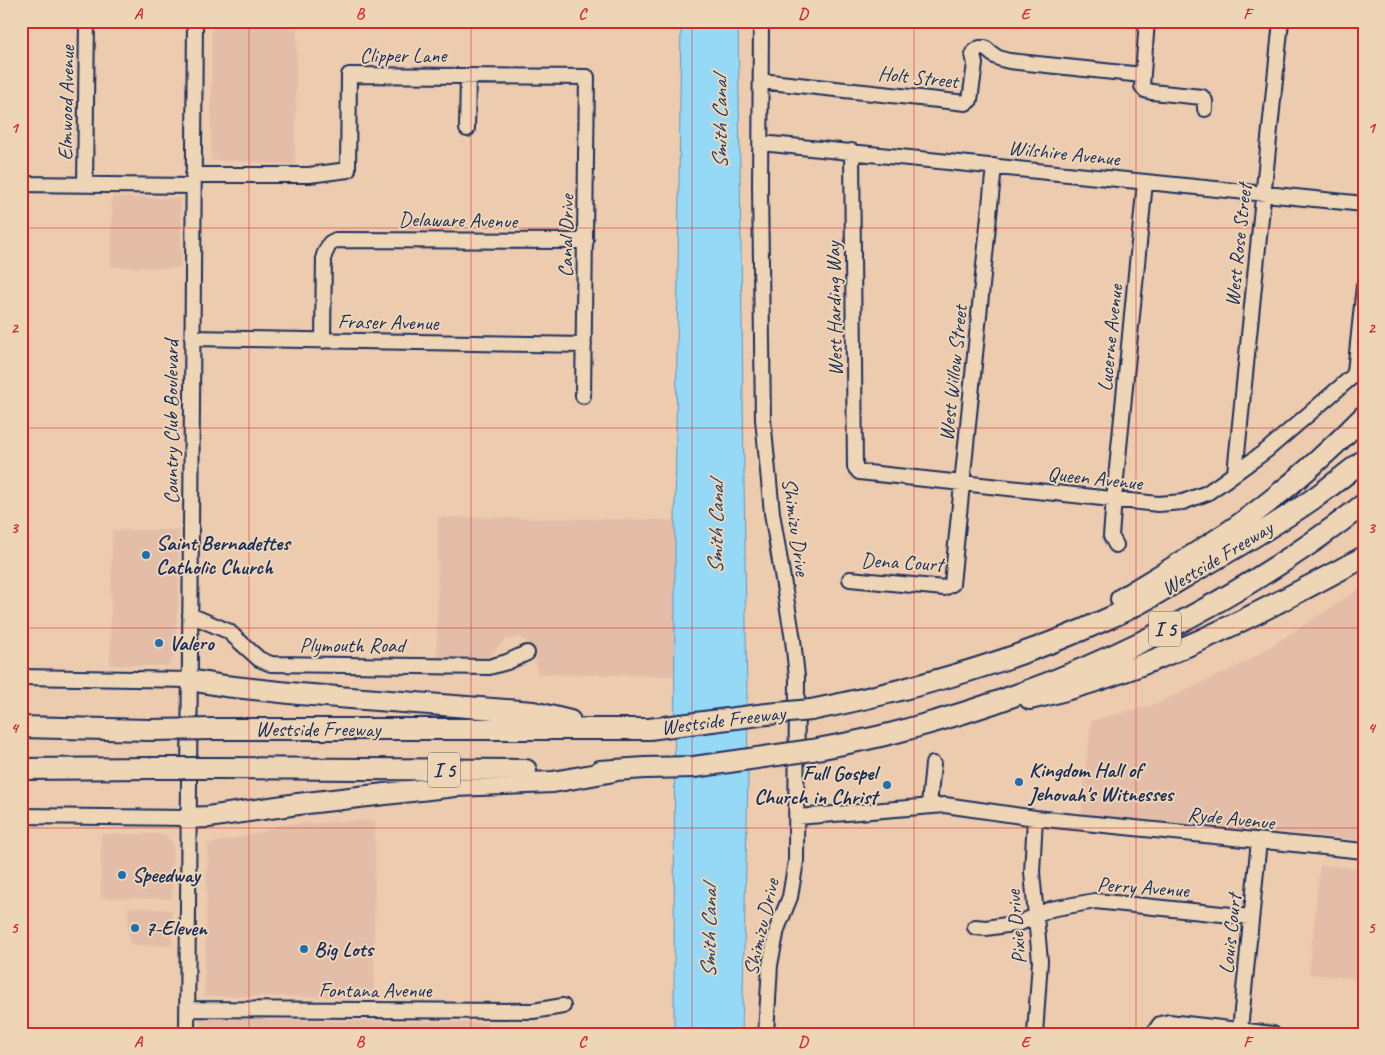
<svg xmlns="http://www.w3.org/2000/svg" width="1385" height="1055" font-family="Caveat,sans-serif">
<rect width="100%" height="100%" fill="#edcbaf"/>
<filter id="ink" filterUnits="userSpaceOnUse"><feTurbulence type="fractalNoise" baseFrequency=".02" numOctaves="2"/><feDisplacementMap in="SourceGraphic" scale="10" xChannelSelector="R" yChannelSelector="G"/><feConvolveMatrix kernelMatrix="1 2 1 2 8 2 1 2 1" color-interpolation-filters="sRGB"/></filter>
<g filter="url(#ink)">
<path fill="#e3bda8" d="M212,21h85l-2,144 -84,-5z
M112,197l69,1v70l-70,-1z
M438,517l238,3v156l-139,-2 -2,-26 -16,-11 -14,3 -18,19 -50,-1z
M112,530h67l-1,69 -4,57 -6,10 -58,-1z
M1364,586v254l-283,-26 10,-93 65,-17 92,-43z
M375,820l-1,177 -170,-1 4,-152 55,-12 17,-7z
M101,834h63l9,10 -1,55 -71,-1z
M1320,865l44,4v110l-55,-5z
M128,907l44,3v36l-42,-1 -2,-14z
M213,1019l274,4v11h-287l1,-14z"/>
<path fill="#95d9f7" stroke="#6495ba" d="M681,21h57l10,757 -6,256h-68l1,-511z"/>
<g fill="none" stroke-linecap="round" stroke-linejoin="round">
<g stroke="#1b2f5e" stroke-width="18">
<path id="minor" d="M761,21l-1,166 3,232 9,94 21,127 4,37 -1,184 -6,36 -13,32 -7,36 -4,69
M1147,21l-5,65 3,4 7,2 50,5 3,4v8
M761,81l205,22 4,-3 5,-36 -2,-9 2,-4 5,-3h5c10,8 10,10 24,13l133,14
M467,129l1,-53
M761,143l603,61
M852,151l3,316 4,5 299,32 25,-2 24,-9 13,-9 47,-34 86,-74 2,-4 9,-86
M193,175h116l39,-5 1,-95 238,2 -4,319
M21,184l172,2
M85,185l2,-164
M192,338l392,7
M323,341l1,-86 6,-12 6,-3 250,1
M1235,473l46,-452
M1116,545l-5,-9 3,-37 31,-317
M850,579l94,9 8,-4 42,-418
M190,615l38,16 31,28 12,5 218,3 18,-5 20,-9
M21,677l168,3
M929,805l4,-41
M21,816l166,2
M797,817l148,-12 90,13 329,33
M975,927l11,1 34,-5 31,-14 44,-8 156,16
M187,1009l346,2 30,-5
M1240,1030l19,-189
M187,1034l8,-1013
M1035,1034l5,-73 -8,-89 3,-54
M1153,1034l7,-10 9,-2 104,12"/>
</g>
<g stroke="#1b2f5e" stroke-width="24">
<path id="highway" d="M1121,599c39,-24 79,-47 116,-73 46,-33 88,-70 127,-110
M189,680l36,6 74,8 234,18 37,9
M1030,699c120,-27 226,-84 334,-142
M811,710c101,-20 202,-48 296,-91 30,-13 58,-30 86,-47 41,-23 81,-46 120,-73 17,-12 34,-26 51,-39
M21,727l128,3
M215,729h434
M812,750c33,-6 65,-12 96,-21 162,-43 324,-122 456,-225
M218,768l308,2
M21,769l133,-1
M600,771l45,-3
M187,818l21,-1 90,-13 157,-18 98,-4 61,-11"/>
</g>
<use href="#minor" stroke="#eed5b5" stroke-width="14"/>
<use href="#highway" stroke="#eed5b5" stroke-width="20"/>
<g stroke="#1b2f5e" stroke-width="24" stroke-linecap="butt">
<path id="highway-bridge" d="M649,729l118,-15 44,-4
M149,730l66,-1
M154,768h64
M645,768l49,-1 118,-17"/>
</g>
<use href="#highway-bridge" stroke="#eed5b5" stroke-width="20"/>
</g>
</g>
<path fill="none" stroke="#d62828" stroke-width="1" stroke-opacity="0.55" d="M249,21v1013M471,21v1013M692,21v1013M914,21v1013M1136,21v1013M21,228h1343M21,428h1343M21,628h1343M21,828h1343"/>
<g fill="#1f6fb2" stroke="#eed5b5" stroke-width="2">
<circle cx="146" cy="555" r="5"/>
<circle cx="159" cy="643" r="5"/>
<circle cx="1019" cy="782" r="5"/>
<circle cx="887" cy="785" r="5"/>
<circle cx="122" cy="875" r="5"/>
<circle cx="135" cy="928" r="5"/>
<circle cx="304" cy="949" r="5"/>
</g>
<g text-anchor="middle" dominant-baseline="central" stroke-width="4" stroke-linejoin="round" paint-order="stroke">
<g fill="#eed5b5" stroke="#5a6178" stroke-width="1">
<rect x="1149" y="611.5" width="32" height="35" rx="4"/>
<rect x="428" y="752.5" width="32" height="35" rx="4"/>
</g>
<g font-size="20" font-weight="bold" fill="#1b2f5e">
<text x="1165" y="629">I 5</text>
<text x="444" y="770">I 5</text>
</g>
<g font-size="21" fill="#1b2f5e" stroke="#eed5b5">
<text x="403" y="55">Clipper Lane</text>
<text transform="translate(918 77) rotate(6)">Holt Street</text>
<text transform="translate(66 103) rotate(-89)">Elmwood Avenue</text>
<text transform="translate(1064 153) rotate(6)">Wilshire Avenue</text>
<text transform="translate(458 220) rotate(1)">Delaware Avenue</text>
<text transform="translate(566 236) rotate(-89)">Canal Drive</text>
<text transform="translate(1238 245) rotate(-84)">West Rose Street</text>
<text transform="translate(834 309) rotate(-91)">West Harding Way</text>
<text transform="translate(388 322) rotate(1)">Fraser Avenue</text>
<text transform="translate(1110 338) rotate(-84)">Lucerne Avenue</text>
<text transform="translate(953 373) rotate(-84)">West Willow Street</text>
<text transform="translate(171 422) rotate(-90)">Country Club Boulevard</text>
<text transform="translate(1095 478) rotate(6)">Queen Avenue</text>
<text transform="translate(796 527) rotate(82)">Shimizu Drive</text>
<text transform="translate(1217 558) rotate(-31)">Westside Freeway</text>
<text transform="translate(902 562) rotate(3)">Dena Court</text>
<text x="352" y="645">Plymouth Road</text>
<text transform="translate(723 720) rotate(-7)">Westside Freeway</text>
<text x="318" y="729">Westside Freeway</text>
<text transform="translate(1231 818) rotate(6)">Ryde Avenue</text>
<text transform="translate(1143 887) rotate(4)">Perry Avenue</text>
<text transform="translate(761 927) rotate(-77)">Shimizu Drive</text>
<text transform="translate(1016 927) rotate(-95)">Pixie Drive</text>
<text transform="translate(1230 934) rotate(-84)">Louis Court</text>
<text x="375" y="990">Fontana Avenue</text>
</g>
<g font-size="21" font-weight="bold" fill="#1b2f5e" stroke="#eed5b5" text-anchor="start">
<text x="156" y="543">Saint Bernadettes<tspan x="156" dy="24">Catholic Church</tspan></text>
<text x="169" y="643">Valero</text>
<text x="1029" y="770">Kingdom Hall of<tspan x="1029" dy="24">Jehovah's Witnesses</tspan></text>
<text x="877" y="773" text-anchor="end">Full Gospel<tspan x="877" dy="24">Church in Christ</tspan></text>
<text x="132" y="875">Speedway</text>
<text x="145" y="928">7-Eleven</text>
<text x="314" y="949">Big Lots</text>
</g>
<g font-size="22" font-style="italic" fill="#27406d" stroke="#eed5b5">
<text transform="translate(720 123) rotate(-90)">Smith Canal</text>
<text transform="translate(716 528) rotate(-89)">Smith Canal</text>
<text transform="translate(709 932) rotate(-89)">Smith Canal</text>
</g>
</g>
<rect width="1385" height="1055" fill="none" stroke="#eed5b5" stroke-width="55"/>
<rect x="28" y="28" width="1330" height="1000" fill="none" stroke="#d62828" stroke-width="2"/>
<g font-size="16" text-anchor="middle" font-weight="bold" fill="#d62828">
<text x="138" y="19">A</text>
<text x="360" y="19">B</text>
<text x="582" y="19">C</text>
<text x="803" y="19">D</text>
<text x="1025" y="19">E</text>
<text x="1247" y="19">F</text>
<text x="14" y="133">1</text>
<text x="1371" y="133">1</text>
<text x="14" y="333">2</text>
<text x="1371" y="333">2</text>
<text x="14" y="533">3</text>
<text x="1371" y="533">3</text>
<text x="14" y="733">4</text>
<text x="1371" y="733">4</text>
<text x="14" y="933">5</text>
<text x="1371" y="933">5</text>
<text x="138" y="1047">A</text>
<text x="360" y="1047">B</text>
<text x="582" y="1047">C</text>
<text x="803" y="1047">D</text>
<text x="1025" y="1047">E</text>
<text x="1247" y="1047">F</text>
</g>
</svg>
